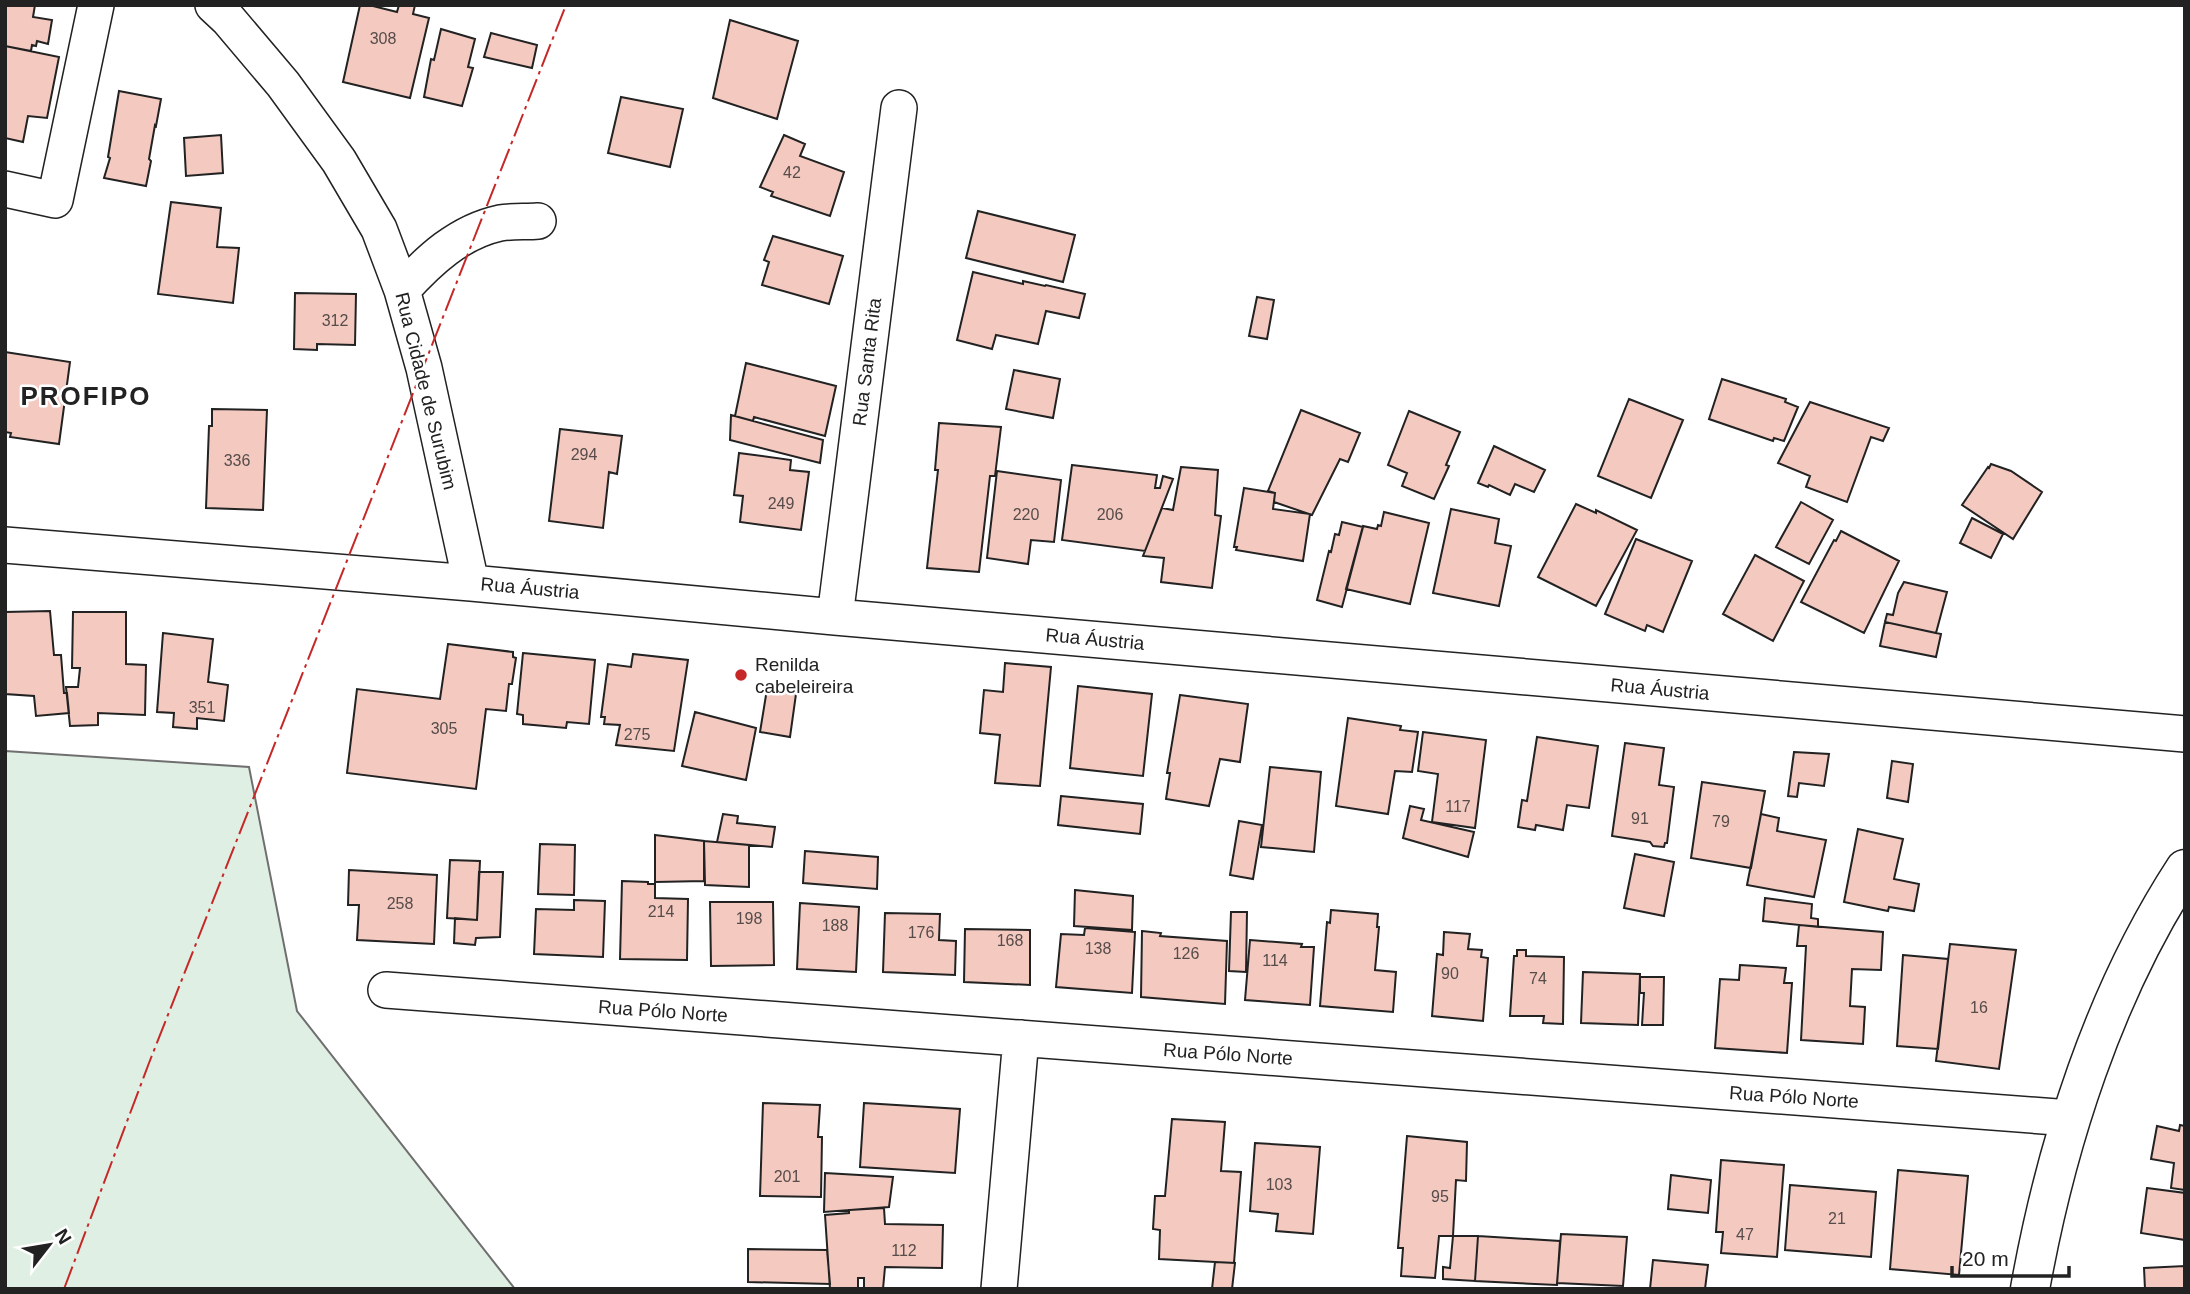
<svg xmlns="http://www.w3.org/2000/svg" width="2190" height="1294" font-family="Helvetica,sans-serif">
<rect width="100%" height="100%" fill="#fff"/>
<path fill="#e0efe3" stroke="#6f6f6f" stroke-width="2" d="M5,751l244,16 48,244 218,278h-510z"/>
<path fill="#f3c9c0" stroke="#222" stroke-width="2" d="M5,5h30l-2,12 19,3 -4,24 -11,-3 -1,5 -4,-1 -1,6 -26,-5z
M360,5h9l28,7 2,-7h16l-2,9 16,4 -19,80 -67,-16z
M730,20l68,21 -21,78 -64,-21z
M441,29l34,10 -7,28 5,1 -11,38 -38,-9 7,-38 3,1z
M491,33l46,12 -5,23 -48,-11z
M5,46l54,11 -12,61 -19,-2 -5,26 -18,-4z
M119,91l42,8 -5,27 -1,-1 -6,34 2,2 -5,25 -42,-8 6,-20 -2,-1z
M621,97l62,12 -13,58 -62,-14z
M221,135l2,38 -37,3 -2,-38z
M784,135l21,9 -5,12 44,16 -14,44 -59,-20 2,-4 -13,-5z
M171,202l50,6 -4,39 22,1 -6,55 -75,-9z
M978,211l97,24 -12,47 -97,-24z
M773,236l70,20 -14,48 -67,-19 7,-23 -5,-2z
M973,272l50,12v-3l22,5 1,-1 39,9 -6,24 -33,-7 -8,33 -42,-9 -4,14 -35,-9z
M295,293l61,1 -1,51 -38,-1v6l-23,-1z
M1257,297l17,3 -7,39 -18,-3z
M5,352l65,10 -11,82 -49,-7 1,-4 -6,-1z
M746,363l90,23 -11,50 -71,-19 -1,4 -18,-5z
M1014,370l46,9 -7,39 -47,-9z
M1722,379l64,20 -1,3 13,5 -14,34 -10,-3 -1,3 -64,-22z
M1629,399l54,21 -32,78 -53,-22z
M1810,402l79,26 -6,13 -12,-4 -24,65 -41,-15 4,-11 -32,-13z
M212,409l55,1 -4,100 -57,-2 3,-82h3z
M1301,410l59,23 -12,29 -8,-3 -28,56 -38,-13 1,-9 -7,-2z
M1409,411l51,21 -14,33 3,1 -15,33 -32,-13 5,-13 -19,-8z
M731,415l92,25 -3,23 -90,-23z
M939,423l62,4 -6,49h-5l-11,96 -52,-4 11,-98h-3z
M560,429l62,7 -5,38 -8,-2 -6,56 -54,-7z
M1494,446l51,24 -11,22 -19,-8 -5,11 -21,-10 -1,2 -10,-4z
M739,453l52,7 -1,10 19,2 -8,58 -61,-8 3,-26 -9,-1z
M1991,464l20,7 31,21 -29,47 -51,-34 26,-38 1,1z
M1072,465l85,10 -2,13h5l3,-12 10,3 -28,72 -83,-11z
M1181,467l37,3 -3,45 6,1 -9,72 -51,-6 3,-24 -21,-2 19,-48 11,2z
M997,471l64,9 -7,62 -23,-2 -3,24 -41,-6z
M1244,488l31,5 -2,16 37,5 -7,47 -67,-11 1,-3h-3z
M1801,502l32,18 -24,44 -33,-17z
M1576,504l20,9v-3l41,20 -41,76 -58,-29z
M1451,509l48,10 -4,24 16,3 -12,60 -66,-13z
M1384,512l45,11 -19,81 -64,-15 17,-63 14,3 1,-4 3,1z
M1972,518l31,16 -12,24 -31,-15z
M1342,522l21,5 -21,80 -25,-7 12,-49 2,1 4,-18 4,1z
M1841,531l58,30 -35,72 -63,-31 33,-62 2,1z
M1636,539l56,22 -29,71 -16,-7 -2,6 -40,-17z
M1755,555l49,26 -31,60 -50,-27z
M1904,582l43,10 -11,41 -51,-11 2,-8 6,1 5,-22z
M50,611l4,44h7l3,38h3l2,20 -33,3 -2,-20 -29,-2v-82z
M73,612h53v52l20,1 -1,50 -47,-2v12l-28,1 -4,-39h12l2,-19h-8z
M1885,622l56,12 -5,23 -56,-11z
M163,633l50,6 -5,43 20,3 -4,36 -27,-3v11l-24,-2 1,-14 -17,-1z
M448,644l65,8v5l3,1 -4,26h-3l-3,27 -20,-2 -10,80 -129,-16 10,-84 83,10z
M523,653l72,7 -6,64 -22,-2 -1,6 -43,-4v-9l-6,-1z
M633,654l55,6 -14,91 -58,-6 4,-20 -16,-1 1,-7h-4l7,-53 23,3z
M1005,663l46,4 -11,119 -45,-3 5,-48 -20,-2 4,-43 19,2z
M1078,686l74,8 -9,82 -73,-8z
M767,689l29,5 -6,43 -30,-5z
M1180,695l68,9 -8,58 -20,-3 -11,47 -43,-7 4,-26h-3z
M695,712l61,16 -10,52 -64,-14z
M1348,718l53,8 -1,4 18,2 -6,40 -17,-1 -7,43 -52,-8z
M1423,732l63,8 -11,88 -43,-6 6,-48 -20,-3z
M1537,737l61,9 -9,62 -22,-3 -4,25 -27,-5 -1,5 -17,-3 4,-27 5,1z
M1625,743l39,5 -5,37 15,2 -7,56h-2l-1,4 -11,-1 -3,-4 -38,-6z
M1794,752l35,2 -5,32 -25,-3 -2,14 -9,-1z
M1892,761l21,3 -5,38 -21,-4z
M1270,767l51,5 -7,80 -53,-5z
M1702,782l63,9 -14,77 -60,-10z
M1061,796l82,8 -3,30 -82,-9z
M1410,806l14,3 -3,11 53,12 -6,25 -65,-19z
M723,814l15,2 -1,7 38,4 -3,20 -55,-5z
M1761,814l18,4 -2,13 49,9 -12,57 -67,-12z
M1239,821l23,4 -9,54 -23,-4z
M1858,829l45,10 -9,40 25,5 -5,27 -25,-4 -1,4 -44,-9z
M655,835l49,6v40l-49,1z
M704,841l45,4v42l-44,-2z
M540,844l35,1 -1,50 -36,-1z
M805,851l73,6 -1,32 -74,-6z
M1635,854l39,8 -10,54 -40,-8z
M450,860l30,1 -3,59 -30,-2z
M349,870l88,5 -3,69 -77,-4 2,-35h-11z
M479,872h24l-3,65 -24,1 -1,7 -21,-2 1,-25 22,2z
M622,881l26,1v2h7v14l33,1 -1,61 -67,-1z
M1075,890l58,6 -1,34 -58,-4z
M1765,898l47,6 -1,14 7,1v8l-55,-6z
M574,900l31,1 -2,56 -69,-3 2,-45 38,1z
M710,902h63l1,63 -63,1z
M800,903l59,4 -3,65 -59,-3z
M1331,910l47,4 -1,13h2l-4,43 21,2 -3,40 -73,-6 7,-84 3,1z
M1231,912h16l-1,60 -17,-1z
M885,913l55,1 -1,26 17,1 -1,34 -72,-3z
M1799,925l84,7 -2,38 -29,-1 -2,37 15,1 -2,37 -62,-4 5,-94h-9z
M1085,928l50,4 -3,61 -76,-6 5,-53 23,1z
M965,929l65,1v55l-66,-3z
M1142,931l19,2 -1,3 67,5 -2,63 -84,-7z
M1444,932l26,2 -2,15 14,1 -1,7 7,1 -5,63 -51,-5 5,-62 6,1z
M1250,940l52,4 -1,3h13l-4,58 -65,-5z
M1950,944l66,6 -17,119 -63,-8z
M1517,950h9v6l38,1 -1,67 -20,-1 1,-7h-34l4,-60h3z
M1903,955l45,4 -10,90 -41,-3z
M1740,965l46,3 -2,15h8l-5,70 -72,-5 5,-69 19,1z
M1583,972l57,2 -2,51 -57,-2z
M1640,977h24l-1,48h-21l2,-32h-4z
M763,1103l57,2 -2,32h4l-1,60 -61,-1z
M864,1103l96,6 -5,64 -95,-6z
M1172,1119l53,3 -4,49 20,1 -7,91 -75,-4 1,-29 -7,-1 2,-33h10z
M2180,1125l5,1v64l-14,-2 3,-25 -23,-4 6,-33 22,5z
M1407,1136l60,6 -1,39 -10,-1 -3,56h-14l-4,42 -34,-2 2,-28h-5z
M1255,1143l65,4 -7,87 -37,-3 2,-17 -28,-3z
M1721,1160l63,5 -7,92 -56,-4 2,-21h-7z
M1898,1170l70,6 -9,99 -69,-6z
M825,1173l68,4 -4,30 -65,5z
M1671,1175l40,5 -3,33 -40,-4z
M1790,1185l86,7 -5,65 -86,-7z
M2147,1188l38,5v47l-44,-7z
M884,1208l1,16 58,1 -1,43 -57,-1 -2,22h-19v-11h-6v11h-28l-5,-74 24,-2v-3z
M1561,1234l66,3 -4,49 -66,-3z
M1453,1236h25l-3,45 -32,-2v-12l7,1z
M1478,1236l82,5 -3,44 -82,-4z
M748,1249l79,1 3,34 -82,-2z
M1653,1260l55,5 -3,24h-55z
M1215,1262l20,1 -3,26h-20z
M2185,1266v23h-40l-1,-21z"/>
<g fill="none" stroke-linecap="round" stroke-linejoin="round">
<g stroke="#222" stroke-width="38">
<path id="minor" d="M213,5l15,14 55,65 56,77 40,68 23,61 22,78 47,215
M5,189l50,11 41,-195
M402,290c27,-30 57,-58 98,-67 12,-2 26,-1 38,-2
M5,545l466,38 364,34 1350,117
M835,617l64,-509
M386,990l1684,128
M999,1289l22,-251"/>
</g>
<g stroke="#222" stroke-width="41">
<path id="primary" d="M2030,1289c26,-145 74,-296 155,-420"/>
</g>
<use href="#minor" stroke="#fff" stroke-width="35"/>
<use href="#primary" stroke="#fff" stroke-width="38"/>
<path stroke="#c62828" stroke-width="2" stroke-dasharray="24 5 3.5 5" stroke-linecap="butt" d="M64,1289l85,-226 417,-1058"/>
</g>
<circle fill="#c62828" stroke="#fff" stroke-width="2.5" cx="741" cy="675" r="7"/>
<g text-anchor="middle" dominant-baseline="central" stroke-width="5" stroke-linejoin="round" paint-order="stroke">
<g font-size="16" fill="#564c4a">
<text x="383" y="38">308</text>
<text x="792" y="172">42</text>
<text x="335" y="320">312</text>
<text x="584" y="454">294</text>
<text x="237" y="460">336</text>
<text x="781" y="503">249</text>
<text x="1026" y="514">220</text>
<text x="1110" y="514">206</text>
<text x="202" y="707">351</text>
<text x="444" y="728">305</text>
<text x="637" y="734">275</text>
<text x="1458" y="806">117</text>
<text x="1640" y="818">91</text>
<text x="1721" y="821">79</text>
<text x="400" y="903">258</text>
<text x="661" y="911">214</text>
<text x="749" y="918">198</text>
<text x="835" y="925">188</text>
<text x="921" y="932">176</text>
<text x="1010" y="940">168</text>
<text x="1098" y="948">138</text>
<text x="1186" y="953">126</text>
<text x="1275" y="960">114</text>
<text x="1450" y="973">90</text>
<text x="1538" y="978">74</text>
<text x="1979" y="1007">16</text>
<text x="787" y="1176">201</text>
<text x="1279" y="1184">103</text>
<text x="1440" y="1196">95</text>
<text x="1837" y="1218">21</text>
<text x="1745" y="1234">47</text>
<text x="904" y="1250">112</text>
</g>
<g font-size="19" fill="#222" stroke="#fff">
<text transform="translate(867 362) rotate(-83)">Rua Santa Rita</text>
<text transform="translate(426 391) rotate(76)">Rua Cidade de Surubim</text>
<text transform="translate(530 588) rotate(5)">Rua Áustria</text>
<text transform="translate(1095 639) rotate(5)">Rua Áustria</text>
<text transform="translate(1660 689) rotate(5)">Rua Áustria</text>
<text transform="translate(663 1011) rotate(4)">Rua Pólo Norte</text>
<text transform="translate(1228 1054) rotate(4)">Rua Pólo Norte</text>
<text transform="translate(1794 1097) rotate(4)">Rua Pólo Norte</text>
</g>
<g font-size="19" fill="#222" stroke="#fff" text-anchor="start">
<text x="755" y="664">Renilda<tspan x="755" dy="22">cabeleireira</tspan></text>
</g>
<g font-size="26" font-weight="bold" letter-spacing="2" fill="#222" stroke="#fff">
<text x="86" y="396">PROFIPO</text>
</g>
</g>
<rect width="2190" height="1294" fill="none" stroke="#222222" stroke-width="14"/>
<g transform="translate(49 1245) rotate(59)" stroke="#ffffff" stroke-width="5" paint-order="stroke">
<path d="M0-5L12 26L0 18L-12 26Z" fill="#222222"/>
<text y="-10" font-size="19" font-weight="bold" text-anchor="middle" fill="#222222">N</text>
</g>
<path d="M1952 1266v10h117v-10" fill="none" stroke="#222222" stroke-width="3.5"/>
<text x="1962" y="1266" font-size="21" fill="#222222" stroke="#ffffff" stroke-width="5" paint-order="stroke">20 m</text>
</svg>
